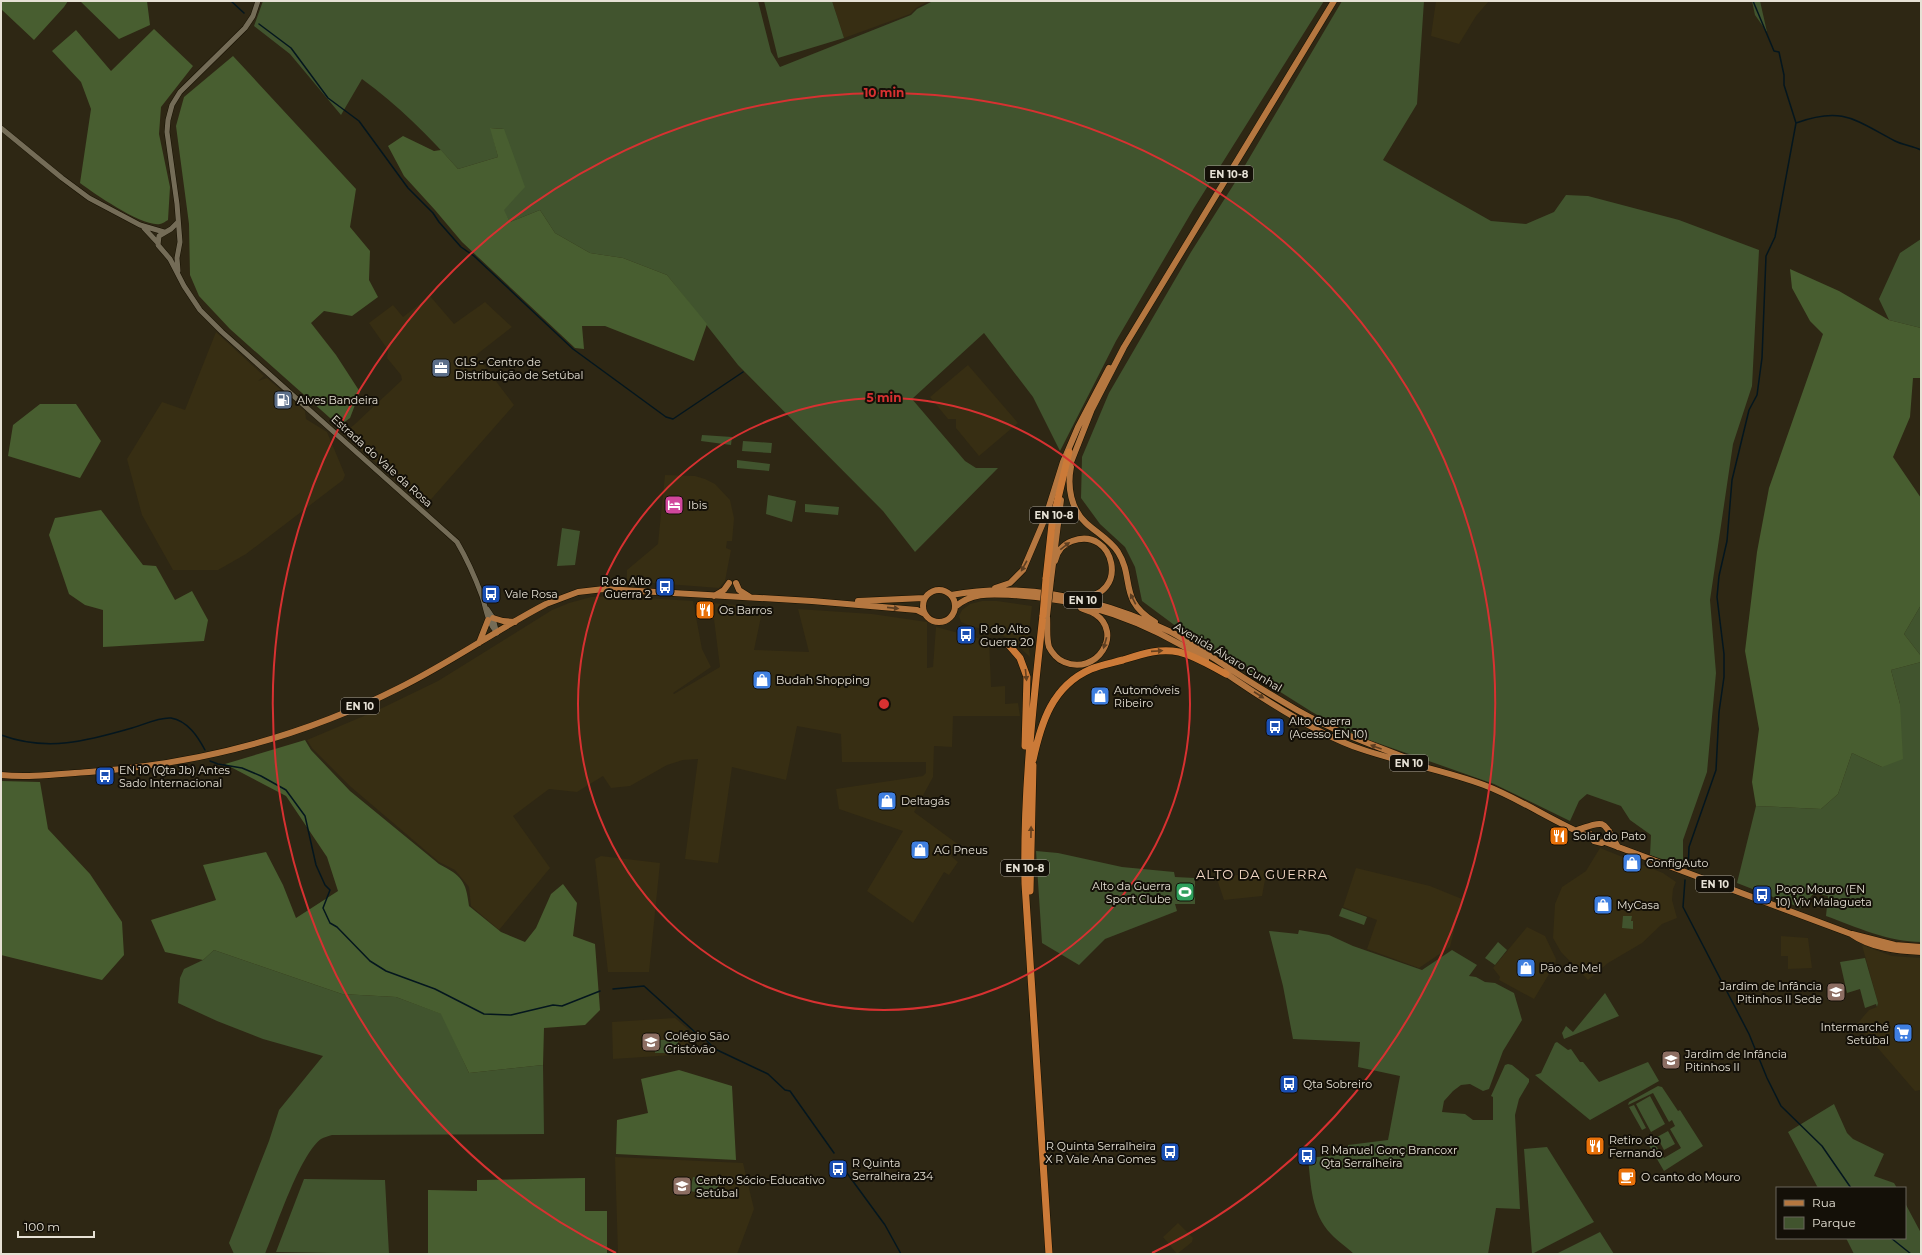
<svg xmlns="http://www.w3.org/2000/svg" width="1922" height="1255" font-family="Montserrat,sans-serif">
<rect width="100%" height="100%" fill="#2e2714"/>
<path fill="#372e13" d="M832,1h97l-13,7 -6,6 -66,24z
M1436,1h53l-13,15 -17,28 -28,-8z
M430,296l24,28 31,-22 27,25 -36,28 38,50 -88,100 -88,-75h10l7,-6 47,-44 -1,-5 -14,-17 1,-8 -19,-27 24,-18 10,12z
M216,332l48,44 -6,5 9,-3 38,33 1,8 21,13 18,43 -2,5 -97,74 -28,16h-45l-31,-55 -15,-56 35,-57 23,8z
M968,365l50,58 -39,33 -23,-28v-9h-8l-18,-22z
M665,475l30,1 10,3 10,5 15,16 4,18 -2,23h-5l-1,7 5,2 -6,31 -6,7 -92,-7v-11l31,-26z
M616,596l77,5 9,48 9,18 -38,26 1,1 46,-27 -6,-48 -14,-2 -3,-15 66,5 -9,43 55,2 -11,-43 74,5 55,8v46l6,-1 3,-40 53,14 2,46 14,-1v18l13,-1 2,13h-67l-1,31 -18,-1 -1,31 -19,35 45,33 -8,11 7,6 -9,13 -5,-3 -31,51 -46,-32 36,-60 -64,-22 -3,-20 87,-13 3,-3v-11h-84l-1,-28 -44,-8 -11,54 -54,-13 -14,96 -33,-4 13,-100 -15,1 -16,5 -37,21 -19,2 -8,-12 -26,16 -28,-3 -36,27 37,52 -51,62 -28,-24 -2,-19 -14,-17 -16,-8 -88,-75 -39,-39 -5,-8 71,-30 60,-29 114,-71 17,-7 22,-6z
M982,601h15l35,5 -4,35 2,16 -14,-13 -14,-9 -34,-10 -7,-3 -2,-6 3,-6 8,-6z
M1600,848l63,25 13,9 -3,7 -1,11 5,18 -15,6 -20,19 -34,20 -20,17 -27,-28 -8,-14 2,-34 7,-17 24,-16z
M601,856l59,7 -11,109h-41l-13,-113z
M1356,868l74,18 32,13 -12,48 -31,21 -52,-19 10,-29 -34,-13z
M1262,870l4,4 -4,22 -38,4 -7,-21z
M1527,927l18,9 11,23 -1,5 -21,35 -35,-19 1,-3 -7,-9z
M1781,936l27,2 4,30 -24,1v-13h-7z
M1862,945l30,11 29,2v132l-6,1 -58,-67 12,-14 8,-3 1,-4z
M675,1018l14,12v24l-76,5 -1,-37z
M615,1157l128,6 11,46 -17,45h-119z
M1178,1223l15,15 -1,4 -15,12 -14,-17z"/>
<path fill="#41542e" d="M263,1h495l13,51 9,15 131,-52 6,-6 16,-8h391l-130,207 -78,133 -56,110 -27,-54 -49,-64 -72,66 53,62 11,7h22l-83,84 -32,-41 -145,-146 -71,-90 -44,-17 -33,-5 -35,-20 -15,-23 -30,12 -7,-12 1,-81 -13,-1 7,29 -40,12c-29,-33 -60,-64 -96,-90l-21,36 -51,-61 -36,-28z
M764,1h68l12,37 -66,20z
M1342,1h82l-7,103 -34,56 108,61 35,3 28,-12 12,-17 22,1 91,24 80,30 -7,136 -19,58 -23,156 6,73 -9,99 -24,68v26l-33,-11 1,-20 -21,-15 -9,-14 -34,-12 -8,7 -9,20 -76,-37 -142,-50 -40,-22 -135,-85 -35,-26 -7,-34 -10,-20 -25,-23 -19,-26 1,-41 27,-64 82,-141 43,-68z
M1752,1h8l7,31 -12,-17z
M1921,239v89l-32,-8 -10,-21 21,-46z
M702,435l30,2 -1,8 -30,-4z
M743,441l29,2 -1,10 -29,-2z
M737,460l33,4 -1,7 -32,-3z
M768,495l28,6 -4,21 -26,-8z
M805,504l34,3 -1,8 -33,-3z
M562,528l18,3 -5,34 -18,1z
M1921,605v51l-17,-22z
M1921,662v280c-32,0 -65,-15 -95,-26l2,-20 -14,-3 -13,15 -64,-25 19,-77 65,3 17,-15 14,-41 30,14 18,-63 -9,-34z
M1036,851l22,2 64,14 52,5 1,5 20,1v26h-20l2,7 -72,28 -26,26 -37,-22z
M1342,908l25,9 -3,8 -25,-9z
M1623,916h9l-1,5h2v8l-11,-1z
M1299,930l30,5 24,11 69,24 30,-20 25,15 -8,11 7,1 9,5 10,1 19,10 8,27 -19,31 -14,38 -6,2 -13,-7 -9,1 -8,6 -9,10 -2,11 23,2 8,6h20v-23l-2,-1 14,-31 3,-1 4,1 17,14v3l-10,17 -4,16 5,94 -24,-1 -8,46h-134c-7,-7 -17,-13 -23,-20 -20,-21 -20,-49 -23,-76l40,-4v-9l40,-5 12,-64 -42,-9 2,-25 -67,-3 -10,-53 -14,-55 29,3z
M1498,942l9,8 -12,15 -10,-7z
M214,950l128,44 54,3 46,17 27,59 74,-8 1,69 -212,1c-3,1 -8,2 -11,4 -21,15 -45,89 -56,115h-31l-5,-11 40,-102 10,-31 44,-54 -60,-17 -46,-18 -39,-18 2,-25 4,-9 19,-9z
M1865,958l13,45 -1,4 -1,-3 -11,4 -5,-19 -13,4 -7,-31z
M1605,993l14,23 -55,23 -2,-6 4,-7 7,6z
M654,1040h24v13h-23z
M1557,1042l11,8 3,-1 9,13h3l16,20 49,-20 11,19 -69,39 -55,-45 6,-2 14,-30z
M1658,1086l4,1 16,24 2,-1 23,36 -39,25 -17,-29 5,-2 12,18 17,-10 -11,-19 5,-3 -3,-6 -3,2 -16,-29 -25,12 1,-3z
M1650,1096l15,28 -14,8 -15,-28z
M1834,1104l13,29 6,6 31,15 -10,22 20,7 3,5h-79l-30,-56z
M1634,1105l12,23 -4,2 -13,-23z
M1668,1131l7,13 -11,6 -7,-13z
M1547,1147l47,75 -62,32 -8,-105z
M693,1177l26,5 -3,14 -26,-5z
M304,1179l81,1 4,74 -113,-2z
M1905,1203l16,30v21h-67l-8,-16h59z
M1600,1232l14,22h-58z"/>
<path fill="#485e30" d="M1,1h67l-4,6 -30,33 -33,-31z
M80,1h67l3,24 -31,14z
M154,29l39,37 -32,41 -2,27 11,53 -2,33c-2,1 -6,4 -8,4 -18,3 -65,-30 -80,-41l11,-74 -10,-27 -29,-31 24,-21 35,41z
M233,56l123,133 -6,38 20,24 -1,29 9,17 -26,19 -28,-5 -13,12 25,32 24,37 -10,26 -11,8 -109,-97 -31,-33 -9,-21 -1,-51 -13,-98 8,-29z
M490,128l14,1 21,58 -21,23 6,12 30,-12 15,23 35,20 33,5 44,17 40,49 -13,37 -89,-35h-23l2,23 -9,-1 -113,-106 -27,-32 -31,-34 -16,-30 15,-10 31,15 7,-1 17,19 40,-12z
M1790,269l49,22 50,29 32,8v50h-8l-3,39 -17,40 28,41v107l-17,29 17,22v6l-30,8 9,34 3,55 -21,8 -30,-14 -14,41 -17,15 -65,-3 -4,-24 7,-53 -14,-78 12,-99 12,-64 54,-154 -13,-13 -18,-33z
M40,404h36l25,37 -21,37 -72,-22 5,-31z
M101,510l42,55 13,1 19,34 17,-9 16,29 -4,21 -101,6v-37l-18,-5 -16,-11 -20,-59 6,-17z
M305,740l6,10 39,41 89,73c23,12 27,17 30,42l32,26 24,10 11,-14 15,-34 12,-10 14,19 -4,33 22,8 5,66 -15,15 -41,3 -1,37 -74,8 -28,-59 -45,-17 -54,-3 -128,-44 -11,10 -38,-8 -14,-32 65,-20 -13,-35 63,-13 17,33 13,33 42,-27 -11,-34 -41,-61 -61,-32z
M1,781l39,1 8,47 42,45 32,48 2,33 -22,25 -101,-25z
M679,1070l53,16 4,74 -120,-6 1,-34 31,-7 -7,-34z
M585,1178v33h22v43h-179v-64l49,1v-11z"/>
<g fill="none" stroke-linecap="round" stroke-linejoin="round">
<path stroke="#04161e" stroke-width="1.5" d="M231,1l13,12
M259,24l32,24 37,50 31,23 49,67 25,25 6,9 22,25 13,9 99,93 93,68 7,2 70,-47
M1796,123c47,-17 59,-3 99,18 8,4 18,5 26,9
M1,735c46,17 86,6 131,-7 11,-3 27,-11 39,-10 17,3 27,19 34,32
M210,761l8,3 24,4 19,8 25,14 19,26 11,49 9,20 5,5 -7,18 7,15 7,4 33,34 16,10 49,18 49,25 27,1 42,-10 9,1 38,-15
M1688,870l1,-23 27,-77 3,-58 5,-35v-23l-7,-57 2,-21 8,-35 5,-61 17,-70 8,-15 5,-37 4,-102 9,-19 21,-114 -12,-38v-10l-5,-23 -5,-1 -21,-50
M1685,880l-2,27 66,127 18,44 14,28 41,40 29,42
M613,989l31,-3 52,47 4,1 15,15 53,25 17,16 5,1 44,62
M844,1169l41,56 16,29
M1891,1238l20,16"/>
<g stroke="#161001" stroke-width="6">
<path id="tertiary" d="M1,128l61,50 27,20 51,27 24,7
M178,222l-7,7 -12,7 -1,9 12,14 14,27 16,24 22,22 235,210c10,17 18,35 25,54 5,15 4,23 15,37
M144,228l13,14
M178,271l-1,-13 3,-16 -3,-38 -10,-72 1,-12 4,-15 8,-13 65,-64 8,-12 5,-15
M487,609l6,9 3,12"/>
</g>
<g stroke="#161001" stroke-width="7">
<path id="primary" d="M1071,467c-4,20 0,42 15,56 11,10 24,17 32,29 17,27 0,48 37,70
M1068,470l24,-61 32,-62 210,-346
M1055,561c2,-9 8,-17 17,-20 43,-16 59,57 8,56
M1051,580l10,-80
M736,583l3,7 11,7
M995,588l15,-5 13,-13 23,-54 17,-54 15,-35 31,-59
M923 606a16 16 0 1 1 32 0a16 16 0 1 1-32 0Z
M951,595c75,-14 152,5 220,37 15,8 30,18 44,27 27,18 54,35 82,51 42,24 81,37 125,54
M714,596l10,-6 5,-7
M858,601l66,-3
M955,607c17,-15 36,-13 57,-12 70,3 136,27 194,65
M1047,616c1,9 -1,21 2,31 3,6 9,13 15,15 33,14 60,-29 31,-48 -4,-3 -10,-4 -14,-6
M493,618l10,3 12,1
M479,643l9,-23
M1224,672c39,27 92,62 137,77 41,14 83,21 123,36 37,14 69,37 106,52
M1,775c29,3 58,-1 88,-3 108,-8 213,-35 310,-84 51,-25 97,-58 147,-84l32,-12 26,-3 208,12 105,9 8,4
M1577,830c30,-10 25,-10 41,17
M1590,834l4,7 8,2 7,-7v-5
M1605,842l246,92c20,14 46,17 70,18
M1852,934l43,11 26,2"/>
</g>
<g stroke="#161001" stroke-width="8">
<path id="trunk" d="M1046,579l6,-55 17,-72
M1043,615c-10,89 -20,179 -18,269l24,370
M1007,643l13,15 7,19 -2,69
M1033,760c8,-37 19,-74 58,-91 10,-4 21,-6 32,-9 19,-6 36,-12 56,-8 17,4 32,14 47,22
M1030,891l3,-126"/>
</g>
<use href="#tertiary" stroke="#746c57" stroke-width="5"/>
<use href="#primary" stroke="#b57740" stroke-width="6"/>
<use href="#trunk" stroke="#cb7a38" stroke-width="7"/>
<g stroke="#161001" stroke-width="7" stroke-linecap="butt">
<path id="primary-bridge" d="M1047,616l4,-36"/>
</g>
<g stroke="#161001" stroke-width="8" stroke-linecap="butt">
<path id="trunk-bridge" d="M1043,615l3,-36"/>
</g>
<use href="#primary-bridge" stroke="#b57740" stroke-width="6"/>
<use href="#trunk-bridge" stroke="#cb7a38" stroke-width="7"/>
</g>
<defs><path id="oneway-solid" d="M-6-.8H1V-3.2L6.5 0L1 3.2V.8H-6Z"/></defs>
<g fill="#5c3e21">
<use href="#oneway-solid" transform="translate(1065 546) rotate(-38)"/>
<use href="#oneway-solid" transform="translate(1024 566) rotate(119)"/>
<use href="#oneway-solid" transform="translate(1133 599) rotate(-117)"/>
<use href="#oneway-solid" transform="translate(893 608) rotate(6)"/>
<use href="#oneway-solid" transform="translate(1105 643) rotate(106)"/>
<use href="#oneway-solid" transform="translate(1259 695) rotate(33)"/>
<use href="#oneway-solid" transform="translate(1376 747) rotate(-160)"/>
</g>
<g fill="#66401e">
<use href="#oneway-solid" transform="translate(1157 651) rotate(-4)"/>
<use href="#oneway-solid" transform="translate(1026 675) rotate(84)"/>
<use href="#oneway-solid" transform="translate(1031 832) rotate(-89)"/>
</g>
<g fill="none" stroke="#d73131" stroke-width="2">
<circle cx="884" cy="704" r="306"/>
<path d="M616 1253A611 611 0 1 1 1152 1253"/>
</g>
<defs>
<g id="office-square" transform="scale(1)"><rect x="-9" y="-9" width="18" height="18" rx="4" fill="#5c6f8a" stroke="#141008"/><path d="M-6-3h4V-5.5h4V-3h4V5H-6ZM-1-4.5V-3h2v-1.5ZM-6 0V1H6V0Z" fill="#fff"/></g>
<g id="fuel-square" transform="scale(1)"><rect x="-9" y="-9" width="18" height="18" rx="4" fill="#5c6f8a" stroke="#141008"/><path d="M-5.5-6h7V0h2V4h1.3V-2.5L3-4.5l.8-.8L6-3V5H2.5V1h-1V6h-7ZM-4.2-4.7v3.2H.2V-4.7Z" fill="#fff"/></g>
<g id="hotel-square" transform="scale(1)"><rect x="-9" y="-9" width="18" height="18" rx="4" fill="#d1479c" stroke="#141008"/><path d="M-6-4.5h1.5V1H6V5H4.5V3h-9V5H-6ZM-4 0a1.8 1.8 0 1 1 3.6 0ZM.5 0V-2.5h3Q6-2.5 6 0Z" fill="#fff"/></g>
<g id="bus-square" transform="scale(1)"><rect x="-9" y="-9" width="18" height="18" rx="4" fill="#1a4fb4" stroke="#141008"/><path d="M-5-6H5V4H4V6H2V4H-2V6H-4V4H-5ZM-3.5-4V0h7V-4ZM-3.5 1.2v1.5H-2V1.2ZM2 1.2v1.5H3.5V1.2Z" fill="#fff"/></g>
<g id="restaurant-square" transform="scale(1)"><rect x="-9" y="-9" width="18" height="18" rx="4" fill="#e8710a" stroke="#141008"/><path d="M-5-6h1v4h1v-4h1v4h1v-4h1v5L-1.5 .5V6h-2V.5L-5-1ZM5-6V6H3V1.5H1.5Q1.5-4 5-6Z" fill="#fff"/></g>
<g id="shop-square" transform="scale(1)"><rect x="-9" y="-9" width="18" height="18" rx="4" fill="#3f7fe0" stroke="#141008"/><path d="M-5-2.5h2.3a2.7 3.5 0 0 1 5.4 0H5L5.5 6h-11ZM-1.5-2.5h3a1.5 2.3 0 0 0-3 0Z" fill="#fff"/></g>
<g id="stadium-square" transform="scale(1)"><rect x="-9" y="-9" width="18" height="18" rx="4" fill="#2e9e5b" stroke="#141008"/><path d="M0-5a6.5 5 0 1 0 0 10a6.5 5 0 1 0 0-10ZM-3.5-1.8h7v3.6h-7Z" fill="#fff"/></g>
<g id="school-square" transform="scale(1)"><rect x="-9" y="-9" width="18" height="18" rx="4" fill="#8d6e63" stroke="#141008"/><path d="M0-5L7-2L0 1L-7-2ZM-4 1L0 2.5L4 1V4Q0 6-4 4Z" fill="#fff"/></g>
<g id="supermarket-square" transform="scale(1)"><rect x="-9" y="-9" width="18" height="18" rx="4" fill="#3f7fe0" stroke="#141008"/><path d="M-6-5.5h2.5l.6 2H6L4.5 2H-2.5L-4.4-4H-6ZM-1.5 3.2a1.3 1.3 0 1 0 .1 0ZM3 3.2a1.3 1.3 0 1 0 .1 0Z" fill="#fff"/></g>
<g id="cafe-square" transform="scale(1)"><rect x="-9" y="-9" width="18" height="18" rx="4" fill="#e8710a" stroke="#141008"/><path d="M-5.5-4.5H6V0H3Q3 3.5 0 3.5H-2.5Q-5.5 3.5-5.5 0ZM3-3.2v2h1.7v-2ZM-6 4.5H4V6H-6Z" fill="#fff"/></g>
</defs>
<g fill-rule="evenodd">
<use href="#office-square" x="441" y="368"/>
<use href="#fuel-square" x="283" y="400"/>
<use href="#hotel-square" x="674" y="505"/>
<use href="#bus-square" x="665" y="587"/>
<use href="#bus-square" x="491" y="594"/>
<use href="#restaurant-square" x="705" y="610"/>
<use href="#bus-square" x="966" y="635"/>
<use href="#shop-square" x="762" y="680"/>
<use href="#shop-square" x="1100" y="696"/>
<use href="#bus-square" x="1275" y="727"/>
<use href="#bus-square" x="105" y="776"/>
<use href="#shop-square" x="887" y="801"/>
<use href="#restaurant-square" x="1559" y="836"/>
<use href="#shop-square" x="920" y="850"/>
<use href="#shop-square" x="1632" y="863"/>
<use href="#stadium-square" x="1185" y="892"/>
<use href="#bus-square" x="1762" y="895"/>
<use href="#shop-square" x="1603" y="905"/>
<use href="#shop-square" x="1526" y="968"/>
<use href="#school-square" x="1836" y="992"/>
<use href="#supermarket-square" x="1903" y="1033"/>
<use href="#school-square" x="651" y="1042"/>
<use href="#school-square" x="1671" y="1060"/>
<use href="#bus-square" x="1289" y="1084"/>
<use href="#restaurant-square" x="1595" y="1146"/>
<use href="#bus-square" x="1170" y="1152"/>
<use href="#bus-square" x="1307" y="1156"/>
<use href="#bus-square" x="838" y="1169"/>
<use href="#cafe-square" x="1627" y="1177"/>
<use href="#school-square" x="682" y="1186"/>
</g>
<g text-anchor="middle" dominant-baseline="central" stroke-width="4" stroke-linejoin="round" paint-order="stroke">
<g fill="#141008" stroke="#a7a298" stroke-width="1">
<rect x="1205" y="166" width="48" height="16" rx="3"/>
<rect x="1030" y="507" width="48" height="16" rx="3"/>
<rect x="1064" y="592" width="38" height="16" rx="3"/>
<rect x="341" y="698" width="38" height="16" rx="3"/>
<rect x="1390" y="755" width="38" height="16" rx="3"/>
<rect x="1001" y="860" width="48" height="16" rx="3"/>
<rect x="1696" y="876" width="38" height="16" rx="3"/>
</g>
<g font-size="10" font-weight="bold" fill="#e6e1d5">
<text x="1229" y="174">EN 10-8</text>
<text x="1054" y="515">EN 10-8</text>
<text x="1083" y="600">EN 10</text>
<text x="360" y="706">EN 10</text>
<text x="1409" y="763">EN 10</text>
<text x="1025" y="868">EN 10-8</text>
<text x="1715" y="884">EN 10</text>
</g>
<g font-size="11" fill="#e6e1d5" stroke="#141008" text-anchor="start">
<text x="455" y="362">GLS - Centro de<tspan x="455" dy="13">Distribuição de Setúbal</tspan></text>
<text x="297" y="400">Alves Bandeira</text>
<text x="688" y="505">Ibis</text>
<text x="651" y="581" text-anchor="end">R do Alto<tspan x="651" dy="13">Guerra 2</tspan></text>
<text x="505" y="594">Vale Rosa</text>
<text x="719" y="610">Os Barros</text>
<text x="980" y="629">R do Alto<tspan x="980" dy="13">Guerra 20</tspan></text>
<text x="776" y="680">Budah Shopping</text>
<text x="1114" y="690">Automóveis<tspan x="1114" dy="13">Ribeiro</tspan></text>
<text x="1289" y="721">Alto Guerra<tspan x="1289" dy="13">(Acesso EN 10)</tspan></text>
<text x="119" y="770">EN 10 (Qta Jb) Antes<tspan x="119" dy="13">Sado Internacional</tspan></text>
<text x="901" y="801">Deltagás</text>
<text x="1573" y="836">Solar do Pato</text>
<text x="934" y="850">AG Pneus</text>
<text x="1646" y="863">ConfigAuto</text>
<text x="1171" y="886" text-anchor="end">Alto da Guerra<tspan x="1171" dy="13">Sport Clube</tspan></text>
<text x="1776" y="889">Poço Mouro (EN<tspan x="1776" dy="13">10) Viv Malagueta</tspan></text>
<text x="1617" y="905">MyCasa</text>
<text x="1540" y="968">Pão de Mel</text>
<text x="1822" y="986" text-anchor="end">Jardim de Infância<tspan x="1822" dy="13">Pitinhos II Sede</tspan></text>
<text x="1889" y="1027" text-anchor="end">Intermarché<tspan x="1889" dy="13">Setúbal</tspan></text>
<text x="665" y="1036">Colégio São<tspan x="665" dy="13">Cristóvão</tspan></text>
<text x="1685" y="1054">Jardim de Infância<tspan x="1685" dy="13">Pitinhos II</tspan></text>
<text x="1303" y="1084">Qta Sobreiro</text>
<text x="1609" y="1140">Retiro do<tspan x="1609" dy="13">Fernando</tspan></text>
<text x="1156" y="1146" text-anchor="end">R Quinta Serralheira<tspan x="1156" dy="13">X R Vale Ana Gomes</tspan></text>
<text x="1321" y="1150">R Manuel Gonç Brancoxr<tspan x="1321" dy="13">Qta Serralheira</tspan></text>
<text x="852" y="1163">R Quinta<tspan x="852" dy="13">Serralheira 234</tspan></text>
<text x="1641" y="1177">O canto do Mouro</text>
<text x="696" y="1180">Centro Sócio-Educativo<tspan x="696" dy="13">Setúbal</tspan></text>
</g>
<g font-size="11" fill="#e6e1d5" stroke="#141008">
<text transform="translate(382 461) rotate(42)">Estrada do Vale da Rosa</text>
<text transform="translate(1228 657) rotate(31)">Avenida Álvaro Cunhal</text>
</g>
<g font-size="13" letter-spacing="1" fill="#f7dbc8" stroke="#141008">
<text x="1262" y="874">ALTO DA GUERRA</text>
</g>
</g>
<circle cx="884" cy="704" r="6" fill="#d73131" stroke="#141008" stroke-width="2"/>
<g font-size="12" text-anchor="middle" font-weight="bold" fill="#d73131" stroke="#141008" stroke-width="4" stroke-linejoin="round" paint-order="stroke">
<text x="884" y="97">10 min</text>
<text x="884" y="402">5 min</text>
</g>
<rect width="1922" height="1255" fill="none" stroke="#e6e1d5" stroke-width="4"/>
<rect x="1776" y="1187" width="130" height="52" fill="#141008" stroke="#68645a"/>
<rect x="1784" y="1200" width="20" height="6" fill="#b57740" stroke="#68645a"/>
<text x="1812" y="1207" font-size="12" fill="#e6e1d5">Rua</text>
<rect x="1784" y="1217" width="20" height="12" fill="#41542e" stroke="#68645a"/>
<text x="1812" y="1227" font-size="12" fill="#e6e1d5">Parque</text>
<path d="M18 1231v6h76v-6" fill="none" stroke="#e6e1d5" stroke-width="2"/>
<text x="24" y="1231" font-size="12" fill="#e6e1d5" stroke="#141008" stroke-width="3" paint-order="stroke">100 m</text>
</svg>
